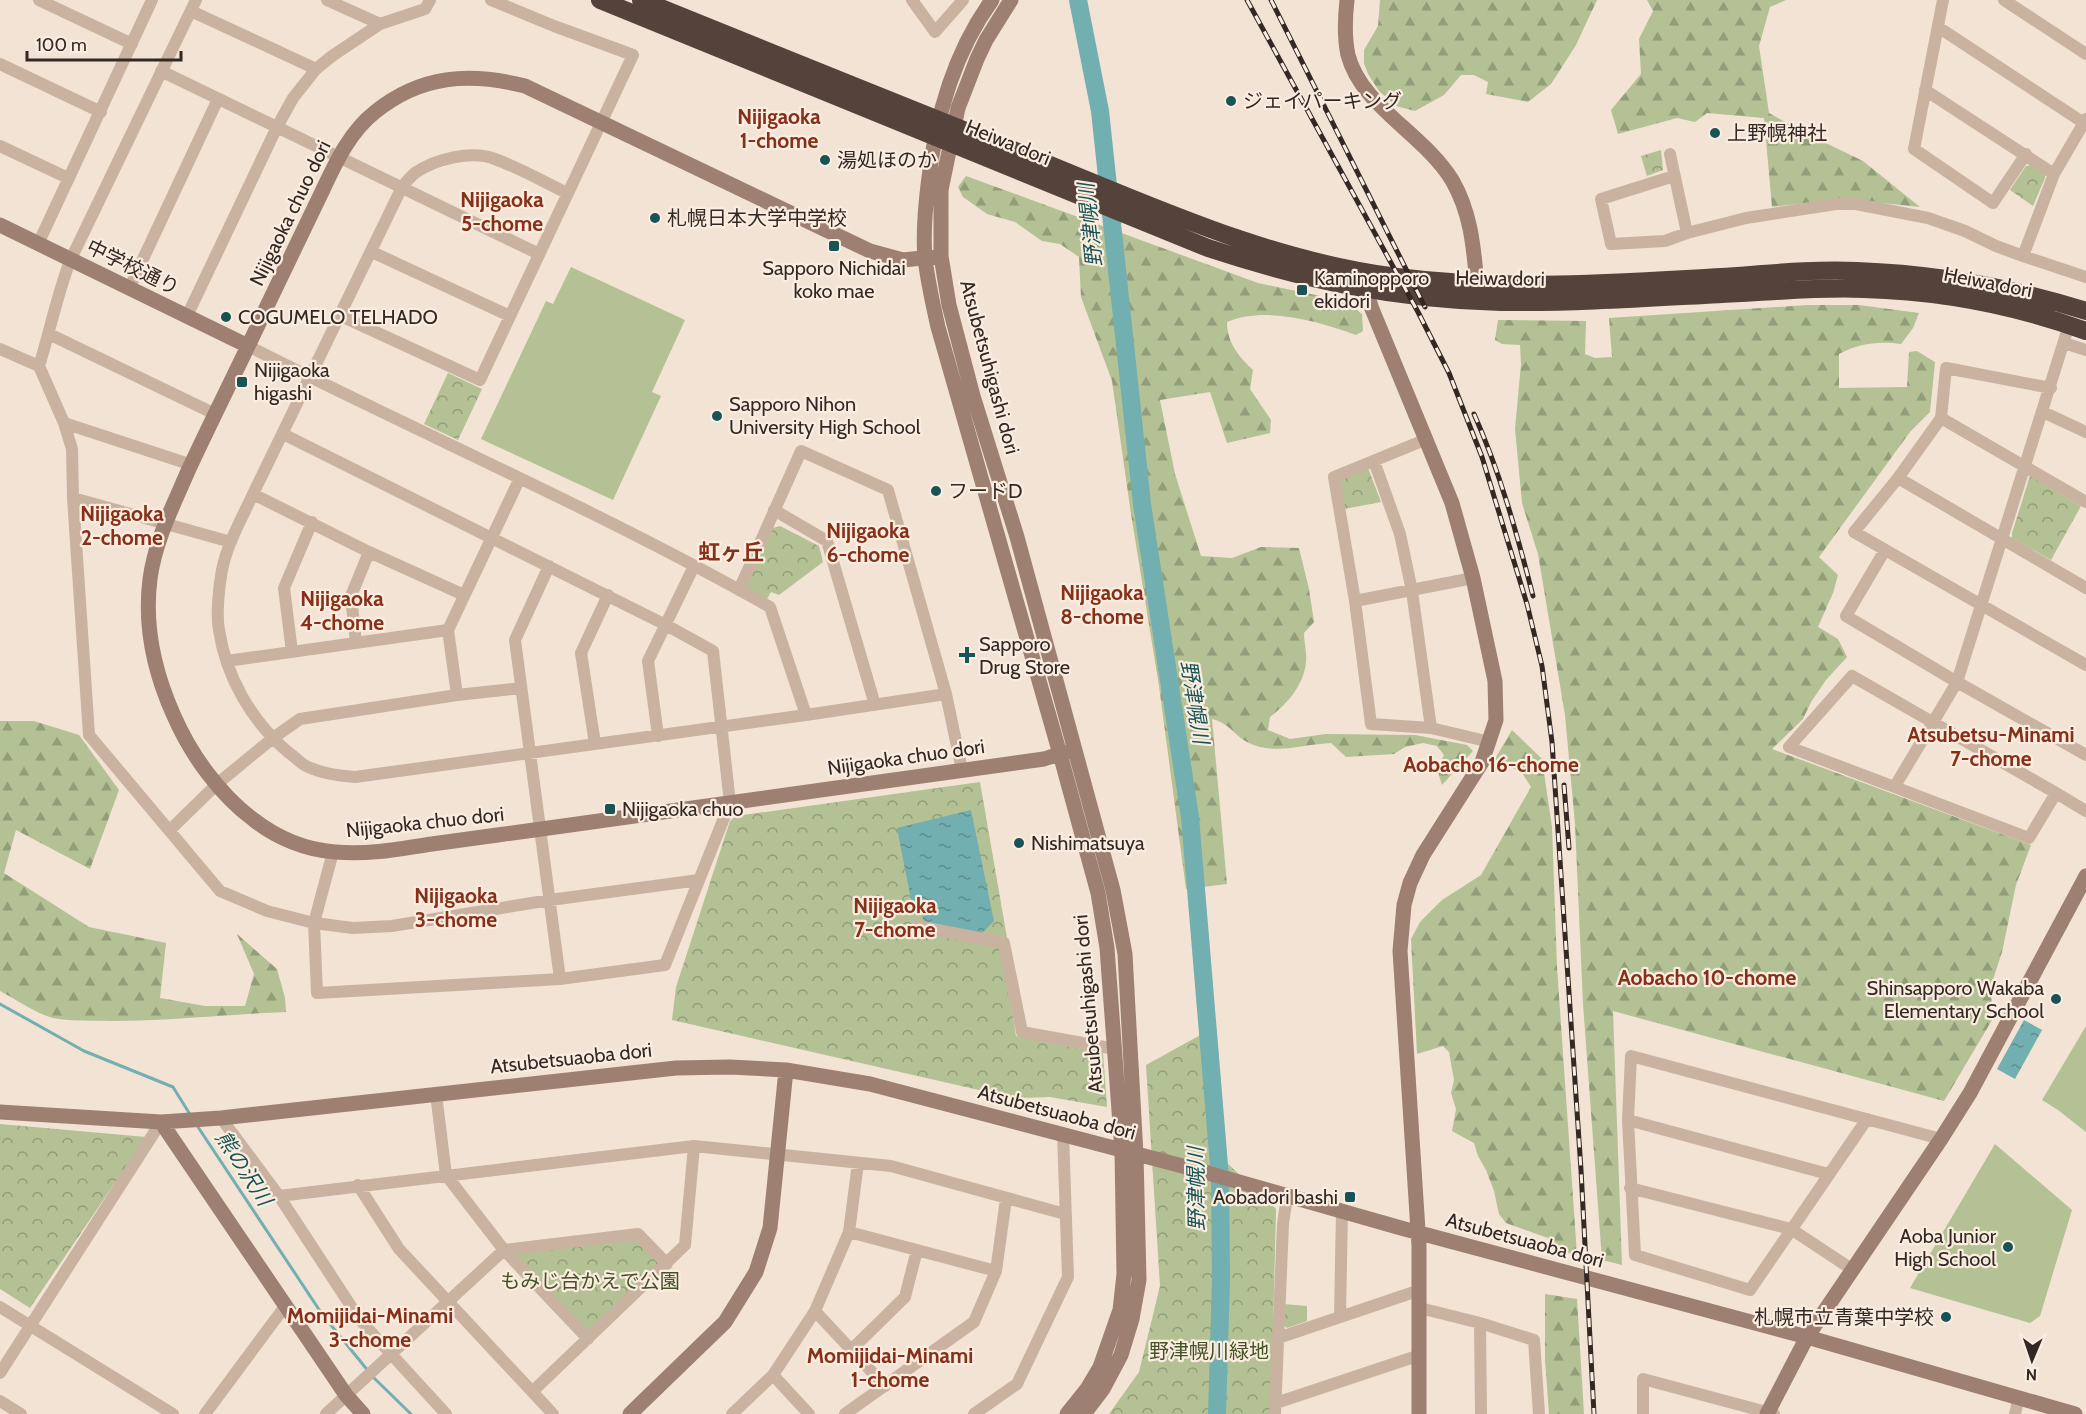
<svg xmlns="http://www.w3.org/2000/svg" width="2086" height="1414" font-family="Cabin,'Noto Sans JP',sans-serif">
<defs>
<pattern id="forest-firs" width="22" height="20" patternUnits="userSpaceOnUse" patternTransform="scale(1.5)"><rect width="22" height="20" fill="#b3c194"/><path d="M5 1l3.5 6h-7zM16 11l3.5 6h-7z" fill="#929d79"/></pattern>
<pattern id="park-crowns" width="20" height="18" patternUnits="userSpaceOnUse" patternTransform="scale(1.5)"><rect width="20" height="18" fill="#b3c194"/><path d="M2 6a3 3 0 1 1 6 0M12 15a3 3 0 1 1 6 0" fill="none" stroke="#929d79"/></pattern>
<pattern id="water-ripples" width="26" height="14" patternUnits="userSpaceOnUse" patternTransform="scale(1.5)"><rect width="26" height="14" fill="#72afb0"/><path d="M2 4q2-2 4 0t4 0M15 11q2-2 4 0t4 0" fill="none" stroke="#5e8e8f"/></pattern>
</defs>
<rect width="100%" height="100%" fill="#f2e3d4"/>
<path fill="url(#forest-firs)" d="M1380,0h217l-21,45 -25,39 -23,18 -42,-8 2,-12 -14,-7h-13l-17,20 -29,16 -19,-5 -17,-15 -11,-17 -4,-11v-13l14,-24z
M1647,0h139l-16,7 -11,39 10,67 32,18 62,30 57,46 -77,-8 -71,8 -8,-89 -57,-5 -12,9 -18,-4 -59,16 -7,-24 30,-36 -2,-35 14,-28z
M966,176l292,107 77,16 17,7 10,8 1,17 -7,4c-38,-14 -90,-29 -129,-13 0,20 11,34 26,48l-3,19 21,31 -1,13 -43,10 -17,-51 -50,8 15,74 26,82 31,2 29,-11 38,1 10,41 5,33 -10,11c0,9 3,20 2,29 -2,23 -19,42 -36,55l-2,13 22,9 36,-5 89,1 52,10 6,6 -31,34 -5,-16 7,-14 -7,-9 -14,-3 -18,4 -11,7 -48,3 -15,-14c-27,1 -58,13 -84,-1 -14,-8 -18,-19 -35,-23l15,165 -41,5 -27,-203 -28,-172 -19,-133 -31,-84 -2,-40 -19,-13 -18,-3 -27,-19 -28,-8 -24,-17 -5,-10z
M1808,305h51l60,8 -6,15 -12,16c-23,-3 -41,-1 -62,10v34l68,-1 2,-35 8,-1 18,11 -5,50 -20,20 -91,125 19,18 -5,18 -15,34 20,12 9,18 -21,23 -15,22 -8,17 -31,30 259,96 -15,40 -14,67 -12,37 2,14 6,7 -54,91 -331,-90 9,254 -20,-5 -19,-256 -8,-180 -10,-109 -27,-161 -16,-51 -7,-74 6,-65 -1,-19 -18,-1 -7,-4 3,-20 88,1 -1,33 10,4 17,-1 -3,-39z
M0,721h34l45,14 40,55 -29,79 -74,-39 -12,43 85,54 77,16 -6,55 45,8h40l9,-32 -17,-40 40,35 8,29 1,14c-58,2 -115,9 -173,9 -20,-1 -41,1 -60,-3 -16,-4 -38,-19 -53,-27z
M1512,730l30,29 10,68 5,140 20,288 -25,-6 -4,-11 -42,-15 -7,-9 -5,-23 -8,-21 -8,-14 -4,-13 -22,-12 4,-22 -5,-16 3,-13 -5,-28 -6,-6 -26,8 -6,-115 9,-17 22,-22 39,-25 50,-88 -9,-14 -27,-14z
M1545,1294l32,5 7,115h-35l-4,-54z"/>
<path fill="url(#park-crowns)" d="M1661,150l2,20 -16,6 -6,-20z
M2032,165l13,7v6l-12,28 -23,-16 16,-24z
M448,373l34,16 -24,51 -34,-16z
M1368,468l13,34 -37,7 -4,-30z
M2030,476l51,30 -30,54 -39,-22v-5z
M780,526l39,20 4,16 -44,33 -8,-3 -4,7 -21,-11 27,-60z
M980,782l31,179 -7,2 12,73 87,17 4,54 -57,-10 -36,1 -342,-78 4,-33 54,-166 6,-5z
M1204,1033l6,114 66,62 -5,205h-162l30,-42 21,-86 -14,-221z
M0,1124l146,13 -116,171 -30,-19z
M638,1234l29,30 -79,75 -84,-89z
M1283,1304l24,2v15l-20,7 -4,-3z"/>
<path fill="#b3c194" d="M571,267l114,53 -33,72 9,4 -48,104 -132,-61 65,-138 7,3z
M2086,1026v106l-28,-22 -16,-10z
M1995,1144l77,66 -32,106 -10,7 -120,-35z"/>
<path fill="url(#water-ripples)" d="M971,810l23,111 -12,12 -58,-10 -2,-9 -8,1 -17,-87z
M2024,1020l18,10 -27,49 -18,-10z"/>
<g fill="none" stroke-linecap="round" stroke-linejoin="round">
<path stroke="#72afb0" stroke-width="3" d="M0,1004l84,47 89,36 18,29
M196,1124l126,190 47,58
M373,1377l38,37"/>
<path stroke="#72afb0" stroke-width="18" d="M1078,0l22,111 42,393 48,313 30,360 1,102 -4,135"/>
<path stroke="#cab2a0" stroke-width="12" d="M39,0l93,44
M327,0l53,24
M912,0l23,32 28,-32
M1943,0l-29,149 79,54 33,-49
M2004,0l82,54
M191,11l125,58
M1938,27l146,96
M0,64l101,48
M161,71l378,183
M1925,90l129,84
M2086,119l-32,55 -31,82 63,21
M0,146l68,32
M1670,154l17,79
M1674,176l-73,23 10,45 54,-3 22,-8 59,-15 90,-14h20l72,14 37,13 31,15 27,10
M567,193c-23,-11 -47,-25 -72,-34 -24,-9 -60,0 -80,14 -5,4 -9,9 -13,14l-149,307c-11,24 -26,50 -31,76 -3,16 -6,44 -3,60 7,47 33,92 69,122 6,4 12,11 18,14 16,8 32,10 49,11l451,-62 140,-21
M38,244l114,-244
M372,252l138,64
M129,289l89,-190
M187,316l90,-189 16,-29 23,-29 16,-13 48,-32 45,-15 5,-9
M341,316l139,64 153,-325 -79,-29 -63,-26
M49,334l166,80
M2064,343l22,7
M248,346c173,88 352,165 522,261l36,108
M0,349l39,17
M2051,388l-105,-20 -5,50 -43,60 -44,54 232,133
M2043,412l43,20
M1941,418l145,84
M64,423l8,26 1,49 16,237 131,156 47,20 47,12 39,5 39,-2 158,-26 149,-20
M283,434l383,191 47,26 17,152 -65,162 -105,14 -243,14 -3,-70 19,-71
M1427,439l-93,38 21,124 16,123 60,4 59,14
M1374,461l26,73 12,57 19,137
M192,465l-128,-42 -25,-57c11,-35 18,-71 31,-105l126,-261
M1898,478l188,110
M253,494l116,58 95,43
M73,498l158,44
M774,510l53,31 48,164
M1885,550l-39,66 111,66 129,73
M549,566l-34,74 45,339
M739,590l62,-139 87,39 58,204 16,76
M1355,601l118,-23
M356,643l-5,-47 18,-44
M292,652l-8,-64 28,-66
M227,661l221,-31
M457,695l-9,-65 72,-152
M658,736l-10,-75 46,-95
M595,744l-14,-91 27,-58
M1895,786l62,-104 112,-357
M2056,793l-27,45 -240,-91 63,-71 204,117 30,18
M170,830l47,-46 56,-46 27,-19 157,-24 64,-7
M917,926l87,17 18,89 93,17
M436,1094l10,81 58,75 84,89
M221,1118l58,78 81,124 86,94
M1867,1119l-117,171 -115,-35 -7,-135 3,-64 310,83
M1628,1120l200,54
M358,1185l41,64 154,165
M1630,1188l161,41 62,41
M279,1196l415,-50 197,20 174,48
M849,1232l147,39
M0,1307l173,107
M1420,1308l60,15 54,17 5,74
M815,1311l70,75
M1340,1316l2,-105
M1480,1323l1,91
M1278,1338l142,-48
M852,1349l53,-52 12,-47
M0,1373l161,-251
M773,1375l36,39
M533,1391l152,-146 9,-99
M0,1401l21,13
M1276,1403l144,-48
M205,1414l81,-109
M326,1414l178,-164 134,-16 29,30
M732,1414l41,-39 42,-64 34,-79 9,-69
M845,1414l129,-92 22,-51 10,-72
M974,1414l43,-30 51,-107 -5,-143
M1275,1414l8,-190 4,-28
M1643,1414v-35l131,35
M2015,1414l4,-17"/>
<path stroke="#9d8072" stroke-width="15" d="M992,0c-39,54 -57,120 -64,185 -3,25 -5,50 -3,74 3,23 8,46 13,68l122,427 38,139 9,55 15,203 2,123 -4,36 -20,57 -13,22 -20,25
M1011,0l-25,40 -9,19 -19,49 -17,82v66l8,49 24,91 44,141 96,353 12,64 11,201 3,125 -7,39 -11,36 -18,34 -19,25
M1347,0c-2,18 -3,37 1,55 13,51 76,79 104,125 21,36 22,75 26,115
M0,225l248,121
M941,256l-38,4 -33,-9 -345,-165c-56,-14 -104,-11 -150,26 -28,22 -42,57 -57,88 -17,35 -33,69 -50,104 -26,56 -54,111 -80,167 -15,35 -33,70 -38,108 -6,47 5,95 24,137 17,39 46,79 80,104 23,18 52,30 81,32 33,3 65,-3 97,-8 44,-6 87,-12 131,-18 161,-22 321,-45 481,-67l30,-10
M1362,279l10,30 80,194 21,75 22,103 1,39 -14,42 -59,93 -13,28 -6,22 -4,46 19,295v168
M0,1112l161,10 60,-4 455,-50 54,-1 56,3 84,14 320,84 211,60 406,109 268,77
M161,1122l185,273 17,19
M630,1414l95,-92 31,-50 14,-44 16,-158
M1767,1414l40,-77 134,-198 29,-46 116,-217"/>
<path stroke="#55423a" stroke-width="18" d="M600,0l608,248c97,32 190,52 293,54 80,1 160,-5 240,-9 41,-2 82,-6 123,-4 76,2 150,16 222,42
M641,0c131,54 261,105 392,158 119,48 236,103 364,119 110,14 215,6 324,0 45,-3 91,-8 136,-6 78,3 154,16 229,40"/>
<g stroke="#332824" stroke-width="5">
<path id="rail" d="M1247,0l171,312 31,61 33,84 45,147 15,62 10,76 29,428 13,244
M1271,0l154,307
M1474,414c26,58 43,120 59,182
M1564,785l5,63"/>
</g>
<use href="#rail" stroke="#faede0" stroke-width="3" stroke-dasharray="9" stroke-linecap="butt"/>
</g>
<g fill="#185456" stroke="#faede0" stroke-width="2">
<circle cx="1231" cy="101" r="6"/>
<circle cx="1715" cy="133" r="6"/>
<circle cx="825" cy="160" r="6"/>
<circle cx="655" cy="218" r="6"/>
<rect x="828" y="240" width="12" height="12" rx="3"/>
<rect x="1296" y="284" width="12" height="12" rx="3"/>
<circle cx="226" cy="317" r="6"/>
<rect x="236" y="376" width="12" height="12" rx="3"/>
<circle cx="717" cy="416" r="6"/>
<circle cx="936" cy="491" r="6"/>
<path d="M964 646h6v6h6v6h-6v6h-6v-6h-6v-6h6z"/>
<rect x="604" y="803" width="12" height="12" rx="3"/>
<circle cx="1019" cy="843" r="6"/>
<circle cx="2056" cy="999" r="6"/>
<rect x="1344" y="1191" width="12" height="12" rx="3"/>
<circle cx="2008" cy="1247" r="6"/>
<circle cx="1946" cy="1317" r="6"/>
</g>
<g text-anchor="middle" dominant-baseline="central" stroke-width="4.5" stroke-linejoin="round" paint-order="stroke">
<g font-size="20" fill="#332824" stroke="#faede0" text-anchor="start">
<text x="1243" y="101">ジェイパーキング</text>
<text x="1727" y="133">上野幌神社</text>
<text x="837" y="160">湯処ほのか</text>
<text x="667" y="218">札幌日本大学中学校</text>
<text x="834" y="268" text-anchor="middle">Sapporo Nichidai<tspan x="834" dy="23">koko mae</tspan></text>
<text x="1314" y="278">Kaminopporo<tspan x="1314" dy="23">ekidori</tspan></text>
<text x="238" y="317">COGUMELO TELHADO</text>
<text x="254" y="370">Nijigaoka<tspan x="254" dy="23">higashi</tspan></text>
<text x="729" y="404">Sapporo Nihon<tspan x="729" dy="23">University High School</tspan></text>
<text x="948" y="491">フードD</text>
<text x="979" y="644">Sapporo<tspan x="979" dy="23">Drug Store</tspan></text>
<text x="622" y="809">Nijigaoka chuo</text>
<text x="1031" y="843">Nishimatsuya</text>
<text x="2044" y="988" text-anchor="end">Shinsapporo Wakaba<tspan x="2044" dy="23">Elementary School</tspan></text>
<text x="1338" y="1197" text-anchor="end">Aobadori bashi</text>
<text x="1996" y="1236" text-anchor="end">Aoba Junior<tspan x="1996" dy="23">High School</tspan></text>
<text x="1934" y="1317" text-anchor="end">札幌市立青葉中学校</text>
</g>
<g font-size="20" fill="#332824" stroke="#faede0">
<text transform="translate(1008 142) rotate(22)">Heiwa dori</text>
<text transform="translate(290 213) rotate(-64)">Nijigaoka chuo dori</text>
<text transform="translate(133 267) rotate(26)">中学校通り</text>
<text transform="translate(1500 278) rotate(1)">Heiwa dori</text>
<text transform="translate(1988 282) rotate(11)">Heiwa dori</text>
<text transform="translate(990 367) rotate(75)">Atsubetsuhigashi dori</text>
<text transform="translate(906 757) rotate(-8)">Nijigaoka chuo dori</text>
<text transform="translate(425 822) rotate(-6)">Nijigaoka chuo dori</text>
<text transform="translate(1088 1004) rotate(-95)">Atsubetsuhigashi dori</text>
<text transform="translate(571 1058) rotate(-6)">Atsubetsuaoba dori</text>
<text transform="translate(1057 1112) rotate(15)">Atsubetsuaoba dori</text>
<text transform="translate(1525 1240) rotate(15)">Atsubetsuaoba dori</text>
</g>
<g font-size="20" fill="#445226" stroke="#faede0">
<text x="590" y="1281">もみじ台かえで公園</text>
<text x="1209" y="1351">野津幌川緑地</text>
</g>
<g font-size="21" font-weight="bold" fill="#863019" stroke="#faede0">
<text x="779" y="116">Nijigaoka<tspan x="779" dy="24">1-chome</tspan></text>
<text x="502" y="199">Nijigaoka<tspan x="502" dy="24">5-chome</tspan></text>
<text x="122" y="513">Nijigaoka<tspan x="122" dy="24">2-chome</tspan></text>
<text x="868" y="530">Nijigaoka<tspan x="868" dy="24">6-chome</tspan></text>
<text x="1102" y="592">Nijigaoka<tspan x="1102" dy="24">8-chome</tspan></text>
<text x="342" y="598">Nijigaoka<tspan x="342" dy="24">4-chome</tspan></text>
<text x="1991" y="734">Atsubetsu-Minami<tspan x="1991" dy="24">7-chome</tspan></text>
<text x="1491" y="764">Aobacho 16-chome</text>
<text x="456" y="895">Nijigaoka<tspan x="456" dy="24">3-chome</tspan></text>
<text x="895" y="905">Nijigaoka<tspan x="895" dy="24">7-chome</tspan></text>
<text x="1707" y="977">Aobacho 10-chome</text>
<text x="370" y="1315">Momijidai-Minami<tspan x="370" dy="24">3-chome</tspan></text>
<text x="890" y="1355">Momijidai-Minami<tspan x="890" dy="24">1-chome</tspan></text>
</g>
<g font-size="21" font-style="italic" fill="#185456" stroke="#faede0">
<text transform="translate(1090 225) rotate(-96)">野津幌川</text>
<text transform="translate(1195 702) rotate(81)">野津幌川</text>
<text transform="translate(244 1168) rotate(57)">熊の沢川</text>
<text transform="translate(1196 1189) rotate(-91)">野津幌川</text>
</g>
<g font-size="22" font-weight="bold" fill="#863019" stroke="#faede0">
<text x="731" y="552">虹ヶ丘</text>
</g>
</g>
<g transform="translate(2032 1360) rotate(182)" stroke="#faede0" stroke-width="4.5" paint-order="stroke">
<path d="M0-4.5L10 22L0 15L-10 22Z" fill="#332824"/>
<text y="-9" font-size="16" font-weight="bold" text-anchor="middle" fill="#332824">N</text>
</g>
<path d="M27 51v9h154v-9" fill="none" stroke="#332824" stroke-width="3"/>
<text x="36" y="51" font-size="18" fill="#332824" stroke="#faede0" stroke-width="4.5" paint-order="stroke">100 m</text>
</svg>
